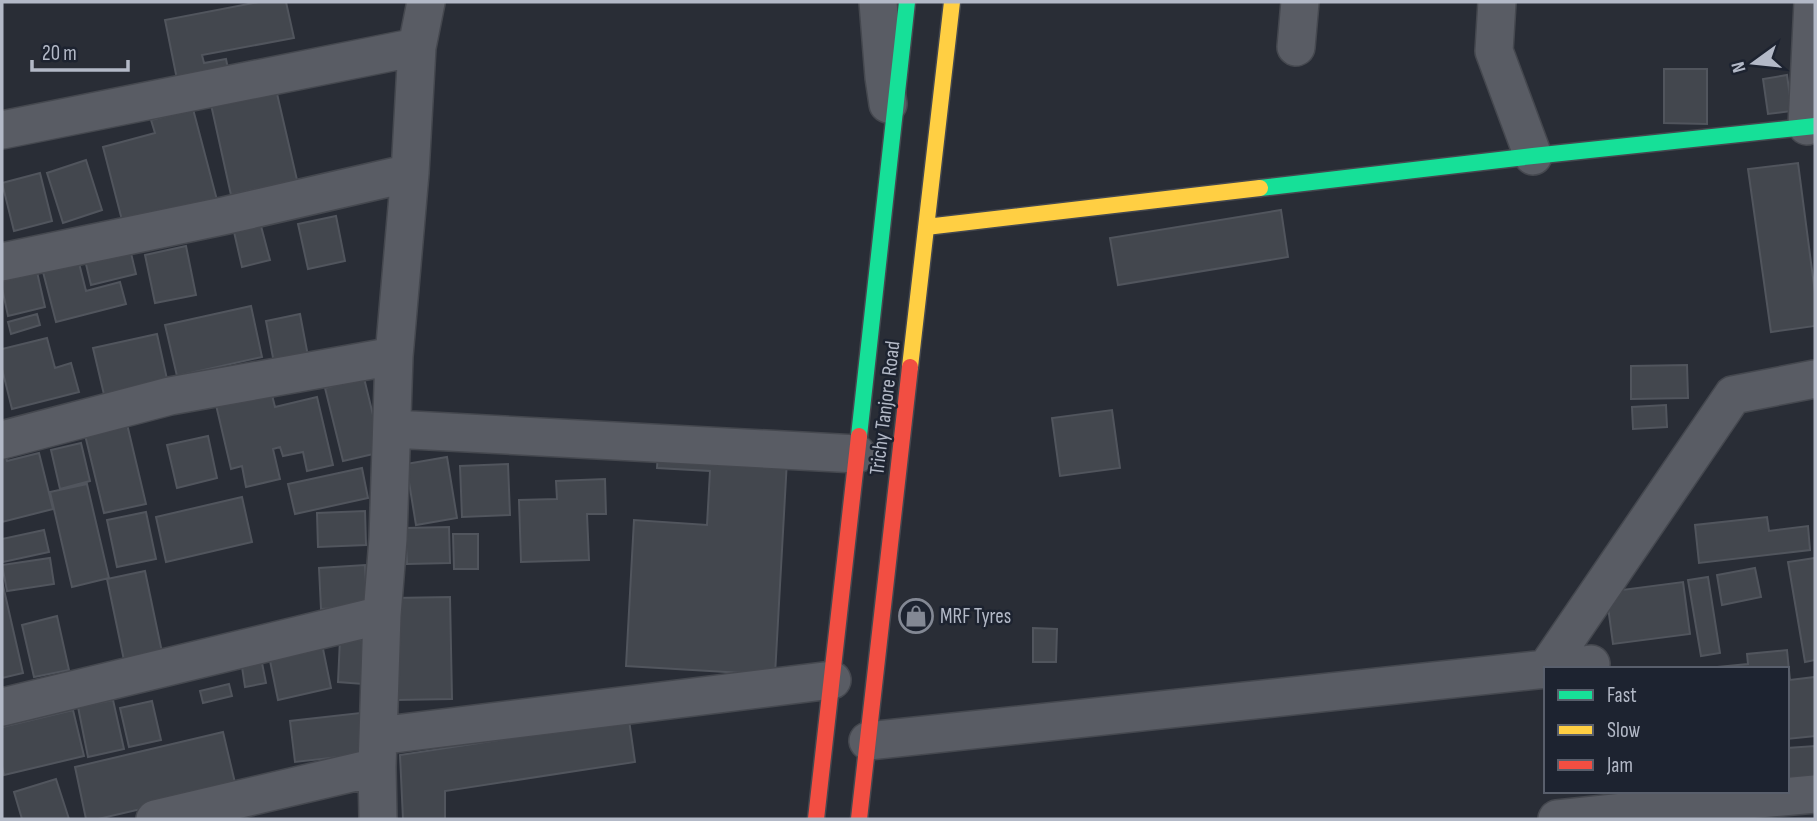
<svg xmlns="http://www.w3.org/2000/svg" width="1817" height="821" font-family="'Sofia Sans Condensed',sans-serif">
<rect width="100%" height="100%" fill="#292d36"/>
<path fill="#43474e" stroke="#51555d" stroke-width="2" d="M259,2h27l8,36 -92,17 2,8 22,-4 5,25 -51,10 -15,-74z
M1664,69h43v55l-43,-1z
M1787,75l5,36 -24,3 -5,-35z
M275,85l22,95 -66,15 -21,-95z
M193,109l24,91 -94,24 -20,-77 52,-14 -4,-13z
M86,160l16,50 -39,13 -16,-50z
M1798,163l17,130v33l-44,6 -23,-163z
M40,173l12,48 -38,10 -12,-48z
M1281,210l7,47 -170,28 -8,-47z
M336,216l9,45 -37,8 -10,-45z
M261,226l9,34 -28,7 -8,-35z
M186,246l10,49 -41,8 -10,-48z
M130,249l6,25 -45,11 -6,-25z
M79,263l7,28 34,-9 6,22 -70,18 -13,-50z
M37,272l8,35 -37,9 -6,-28v-7z
M251,306l11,51 -85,19 -12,-51z
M37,314l3,11 -29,9 -3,-12z
M300,314l8,42 -34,7 -8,-42z
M157,334l12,54 -63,15 -13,-55z
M47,338l8,30 16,-5 8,29 -67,17 -10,-40v-20z
M1687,365l1,33 -57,1v-33z
M364,378l18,74 -39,9 -18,-73z
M271,391l4,16 42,-10 16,68 -26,6 -4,-19 -20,4 -3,-9 -7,2 7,30 -34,8 -4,-21 -11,3 -15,-64z
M1666,405l1,22 -34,2 -1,-22z
M1112,410l8,58 -60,8 -8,-58z
M127,424l19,80 -42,9 -19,-78z
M208,436l9,42 -40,10 -10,-43z
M81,443l9,38 -30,8 -9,-39z
M4,451l3,10 32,-8 14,56 -51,13v-70z
M658,452l129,8 -12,215 -149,-9 8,-146 73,5 3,-54 -53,-3z
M447,457l10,61 -41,7 -10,-61z
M508,464l2,51 -48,2 -2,-51z
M362,468l6,30 -73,16 -7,-30z
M605,479l1,35h-19l2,46 -68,2 -2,-62 38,-1 -1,-18z
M87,484l22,94 -37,9 -22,-95z
M242,497l10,45 -86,20 -10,-45z
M365,511l1,34 -48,2 -1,-34z
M146,512l10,47 -39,8 -10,-47z
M1767,517l2,14 39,-5 2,24 -111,13 -4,-38z
M449,527l1,36 -43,1 -2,-36z
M44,530l5,22 -46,10 -1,-23z
M453,534h25v35h-24z
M50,558l4,26 -47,7 -5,-26z
M1815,558v102l-10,2 -17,-100z
M365,565l2,41 -46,3 -2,-41z
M1755,568l6,29 -39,8 -5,-30z
M145,571l18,86 -38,8 -18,-86z
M1708,577l12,76 -19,3 -13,-76z
M2,581l21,92 -21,5z
M1683,582l7,52 -77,10 -7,-52z
M450,597l2,102 -56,1 -3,-102z
M57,616l12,54 -35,7 -12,-52z
M1033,628l24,1 -1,33h-23z
M340,639l24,1 -1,44 -25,-2z
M322,644l9,44 -53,12 -9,-44z
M1787,650l3,30 25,-3v59l-28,3v-70h-70l-1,-2 32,-3 -1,-10z
M262,663l4,20 -21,4 -3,-20z
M229,684l3,12 -29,7 -3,-12z
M113,700l11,49 -36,8 -10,-50z
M152,701l9,39 -32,7 -9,-39z
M73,710l11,46 -80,19 -2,-9v-39z
M360,713l5,41 -70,8 -5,-41z
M629,720l6,42 -190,29v28h-42l-3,-64z
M223,732l13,55 -138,32h-12l-11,-52z
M1815,746v41l-28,2v-41z
M56,779l13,40h-47l-8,-27z"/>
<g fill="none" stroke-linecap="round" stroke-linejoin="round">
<g stroke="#45484f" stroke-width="40">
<path id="street" d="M878,2l6,75 4,27
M1497,2l-3,49 39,105
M1296,47l4,-45
M1807,126l6,-124
M2,130l415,-83
M2,262l221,-46 187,-43
M392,429l465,25
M2,440l168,-44 224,-40
M1546,669l187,-274 82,-16
M1549,669l42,-5
M2,707l380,-92
M378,736l454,-56
M868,741l678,-72
M155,819l222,-52
M378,819l-1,-52 5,-152 6,-76 6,-183 16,-183 7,-126 9,-45
M1557,819l125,-13 133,-12"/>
</g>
<g stroke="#45484f" stroke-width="19">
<path id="fast" d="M1260,188l273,-32 282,-30
M859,436l48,-434"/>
</g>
<g stroke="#45484f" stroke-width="19">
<path id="slow" d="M926,227l334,-39
M910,367l42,-365"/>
</g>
<g stroke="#45484f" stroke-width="19">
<path id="jam" d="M816,819l43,-383
M859,819l51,-452"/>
</g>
<use href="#street" stroke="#595c64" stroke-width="37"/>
<use href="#fast" stroke="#16e098" stroke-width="16"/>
<use href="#slow" stroke="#ffcf43" stroke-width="16"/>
<use href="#jam" stroke="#f24e42" stroke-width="16"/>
</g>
<defs>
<g id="shop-ring" transform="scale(1.75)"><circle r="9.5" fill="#1d2330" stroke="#838894" stroke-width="1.5"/><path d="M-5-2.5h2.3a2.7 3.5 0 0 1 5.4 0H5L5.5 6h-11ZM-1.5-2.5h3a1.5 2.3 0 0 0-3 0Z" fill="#838894"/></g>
</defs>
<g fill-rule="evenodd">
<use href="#shop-ring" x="916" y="616"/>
</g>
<g text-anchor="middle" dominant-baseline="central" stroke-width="5" stroke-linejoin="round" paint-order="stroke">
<g font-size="21" fill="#b3b9c7" stroke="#1d2330">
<text transform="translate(885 408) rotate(-83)">Trichy Tanjore Road</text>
</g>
<g font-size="21" fill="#b3b9c7" stroke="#1d2330" text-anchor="start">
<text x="940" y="616">MRF Tyres</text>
</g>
</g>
<rect width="1817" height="821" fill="none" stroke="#b3b9c7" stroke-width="7"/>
<rect x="1544" y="667" width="245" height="126" fill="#1d2330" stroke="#595f6c" stroke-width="2"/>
<rect x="1558" y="690" width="35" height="10" fill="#16e098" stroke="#595f6c" stroke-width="2"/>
<text x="1607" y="702" font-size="21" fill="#b3b9c7">Fast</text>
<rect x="1558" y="725" width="35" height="10" fill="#ffcf43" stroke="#595f6c" stroke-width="2"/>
<text x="1607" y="737" font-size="21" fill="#b3b9c7">Slow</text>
<rect x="1558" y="760" width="35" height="10" fill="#f24e42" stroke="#595f6c" stroke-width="2"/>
<text x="1607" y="772" font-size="21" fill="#b3b9c7">Jam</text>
<g transform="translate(1754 63) rotate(255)" stroke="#1d2330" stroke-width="5" paint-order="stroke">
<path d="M0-5L12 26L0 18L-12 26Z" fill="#b3b9c7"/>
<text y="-10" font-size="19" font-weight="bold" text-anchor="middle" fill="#b3b9c7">N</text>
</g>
<path d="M32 60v10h96v-10" fill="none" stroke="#b3b9c7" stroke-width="3.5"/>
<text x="42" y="60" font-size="21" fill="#b3b9c7" stroke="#1d2330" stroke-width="5" paint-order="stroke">20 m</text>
</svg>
